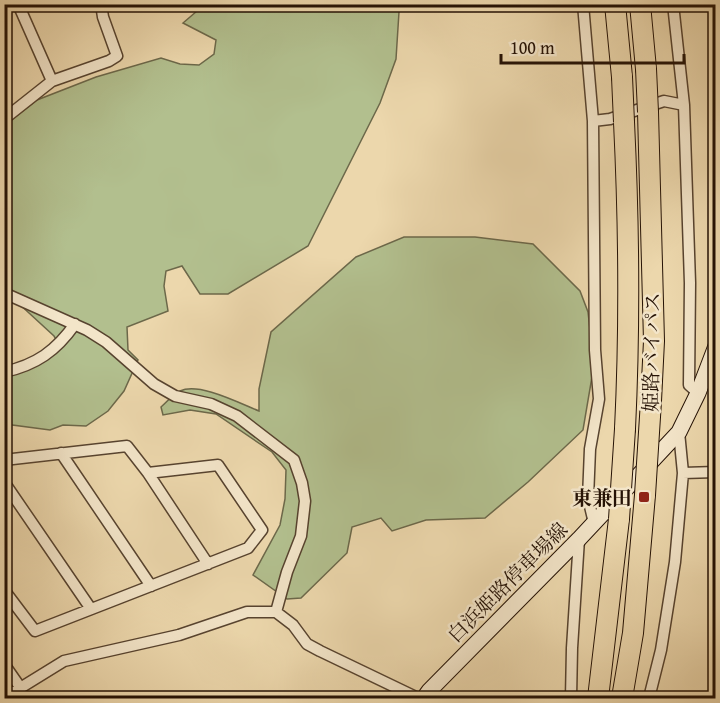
<svg xmlns="http://www.w3.org/2000/svg" width="720" height="703" font-family="'Gentium Book Plus','Noto Serif JP',serif">
<rect width="100%" height="100%" fill="#ecd7ac"/>
<filter id="stains"><feTurbulence type="fractalNoise" baseFrequency=".00333" numOctaves="4"/><feColorMatrix values="0 0 0 0 .2 0 0 0 0 .09 0 0 0 0 .02 0 0 0 .5 -.17"/></filter>
<radialGradient id="worn" r=".72"><stop offset=".6" stop-color="#630" stop-opacity="0"/><stop offset="1" stop-color="#630" stop-opacity=".3"/></radialGradient>
<path fill="#b2bf8e" stroke="#6c684a" stroke-width="1.5" d="M204,5h192l3,7 -3,47 -16,44 -72,143 -80,48h-28l-18,-28 -16,5 -2,15 4,25 -41,16 1,23 10,10 -14,31 -16,20 -22,15 -23,-1 -13,5 -45,-6v-51l56,-25 -7,-12 -49,-45v-166l32,-25 59,-23 65,-19 19,6 19,1 15,-11 2,-14 -33,-17z
M404,237h71l58,7 47,47 8,21 6,53 -11,65 -55,52 -43,36 -59,2 -34,11 -11,-13 -29,9 -5,26 -46,45 -14,1 -34,-24 27,-50 5,-26 1,-29 -14,-18 -56,-38 -26,-4 -27,5 -2,-8c6,-5 12,-13 19,-16 19,-9 59,12 79,20v-22l12,-57 85,-75z"/>
<g fill="none" stroke-linecap="round" stroke-linejoin="round">
<g stroke="#57432f" stroke-width="13">
<path id="minor" d="M18,4l34,77
M583,4l10,117 2,229 4,49 -9,50 -2,49 6,25
M673,4l11,101 6,178 -1,102 9,8
M4,119l48,-38 57,-20 8,-5 -14,-39 -2,-13
M593,121l17,-2 54,-18 20,4
M4,293l83,37 19,12 48,42 21,12 36,8 26,12 57,44 8,23 3,18 -4,35 -14,36 -11,40
M4,372c32,-7 52,-21 71,-48
M61,453l90,133
M4,460l123,-14 21,27 70,-8 44,65 -14,18 -213,83 -31,-41
M148,473l60,91
M683,473l33,-1
M4,482l87,127
M4,664l16,23
M4,698l60,-37 115,-26 68,-23h29l17,13 14,19 13,7 98,47
M571,698l1,-50 7,-109
M649,698l12,-48 14,-88 8,-89 -4,-41"/>
</g>
<g stroke="#251205" stroke-width="17">
<path id="secondary" d="M424,698l5,-7 150,-152 100,-107 19,-39 18,-47"/>
</g>
<g stroke="#251205" stroke-width="22">
<path id="motorway" d="M615,4l7,73
M640,4l6,65
M648,112l6,229 -3,60
M624,122c5,102 6,204 1,307
M598,698l21,-179
M622,698l11,-65 12,-138"/>
</g>
<use href="#minor" stroke="#f3e5c9" stroke-width="10"/>
<use href="#secondary" stroke="#f3e5c9" stroke-width="15"/>
<use href="#motorway" stroke="#ecd7ac" stroke-width="20"/>
<g stroke="#251205" stroke-width="22" stroke-linecap="butt">
<path id="motorway-bridge" d="M646,69l2,43
M622,77l2,45
M645,495l6,-94
M619,519l6,-90"/>
</g>
<use href="#motorway-bridge" stroke="#ecd7ac" stroke-width="20"/>
</g>
<rect fill="#8f2418" stroke="#f3e5c9" stroke-width="2" x="638" y="491" width="12" height="12" rx="3"/>
<g text-anchor="middle" dominant-baseline="central" stroke-width="5" stroke-linejoin="round" paint-order="stroke">
<g font-size="20" fill="#251205" stroke="#f3e5c9">
<text transform="translate(651 352) rotate(-89)">姫路バイパス</text>
<text transform="translate(507 582) rotate(-45)">白浜姫路停車場線</text>
</g>
<g font-size="20" font-weight="bold" fill="#251205" stroke="#f3e5c9" text-anchor="end">
<text x="632" y="497">東兼田</text>
</g>
</g>
<rect width="720" height="703" fill="none" stroke="#ecd7ac" stroke-width="24"/>
<rect x="6" y="6" width="708" height="691" fill="none" stroke="#251205" stroke-width="3"/>
<rect x="12" y="12" width="696" height="679" fill="none" stroke="#251205" stroke-width="1.5"/>
<path d="M501 54v9h183v-9" fill="none" stroke="#251205" stroke-width="3"/>
<text x="510" y="54" font-size="18" fill="#251205" stroke="#f3e5c9" stroke-width="4.5" paint-order="stroke">100 m</text>
<rect width="100%" height="100%" filter="url(#stains)"/>
<rect width="100%" height="100%" fill="url(#worn)"/>
</svg>
